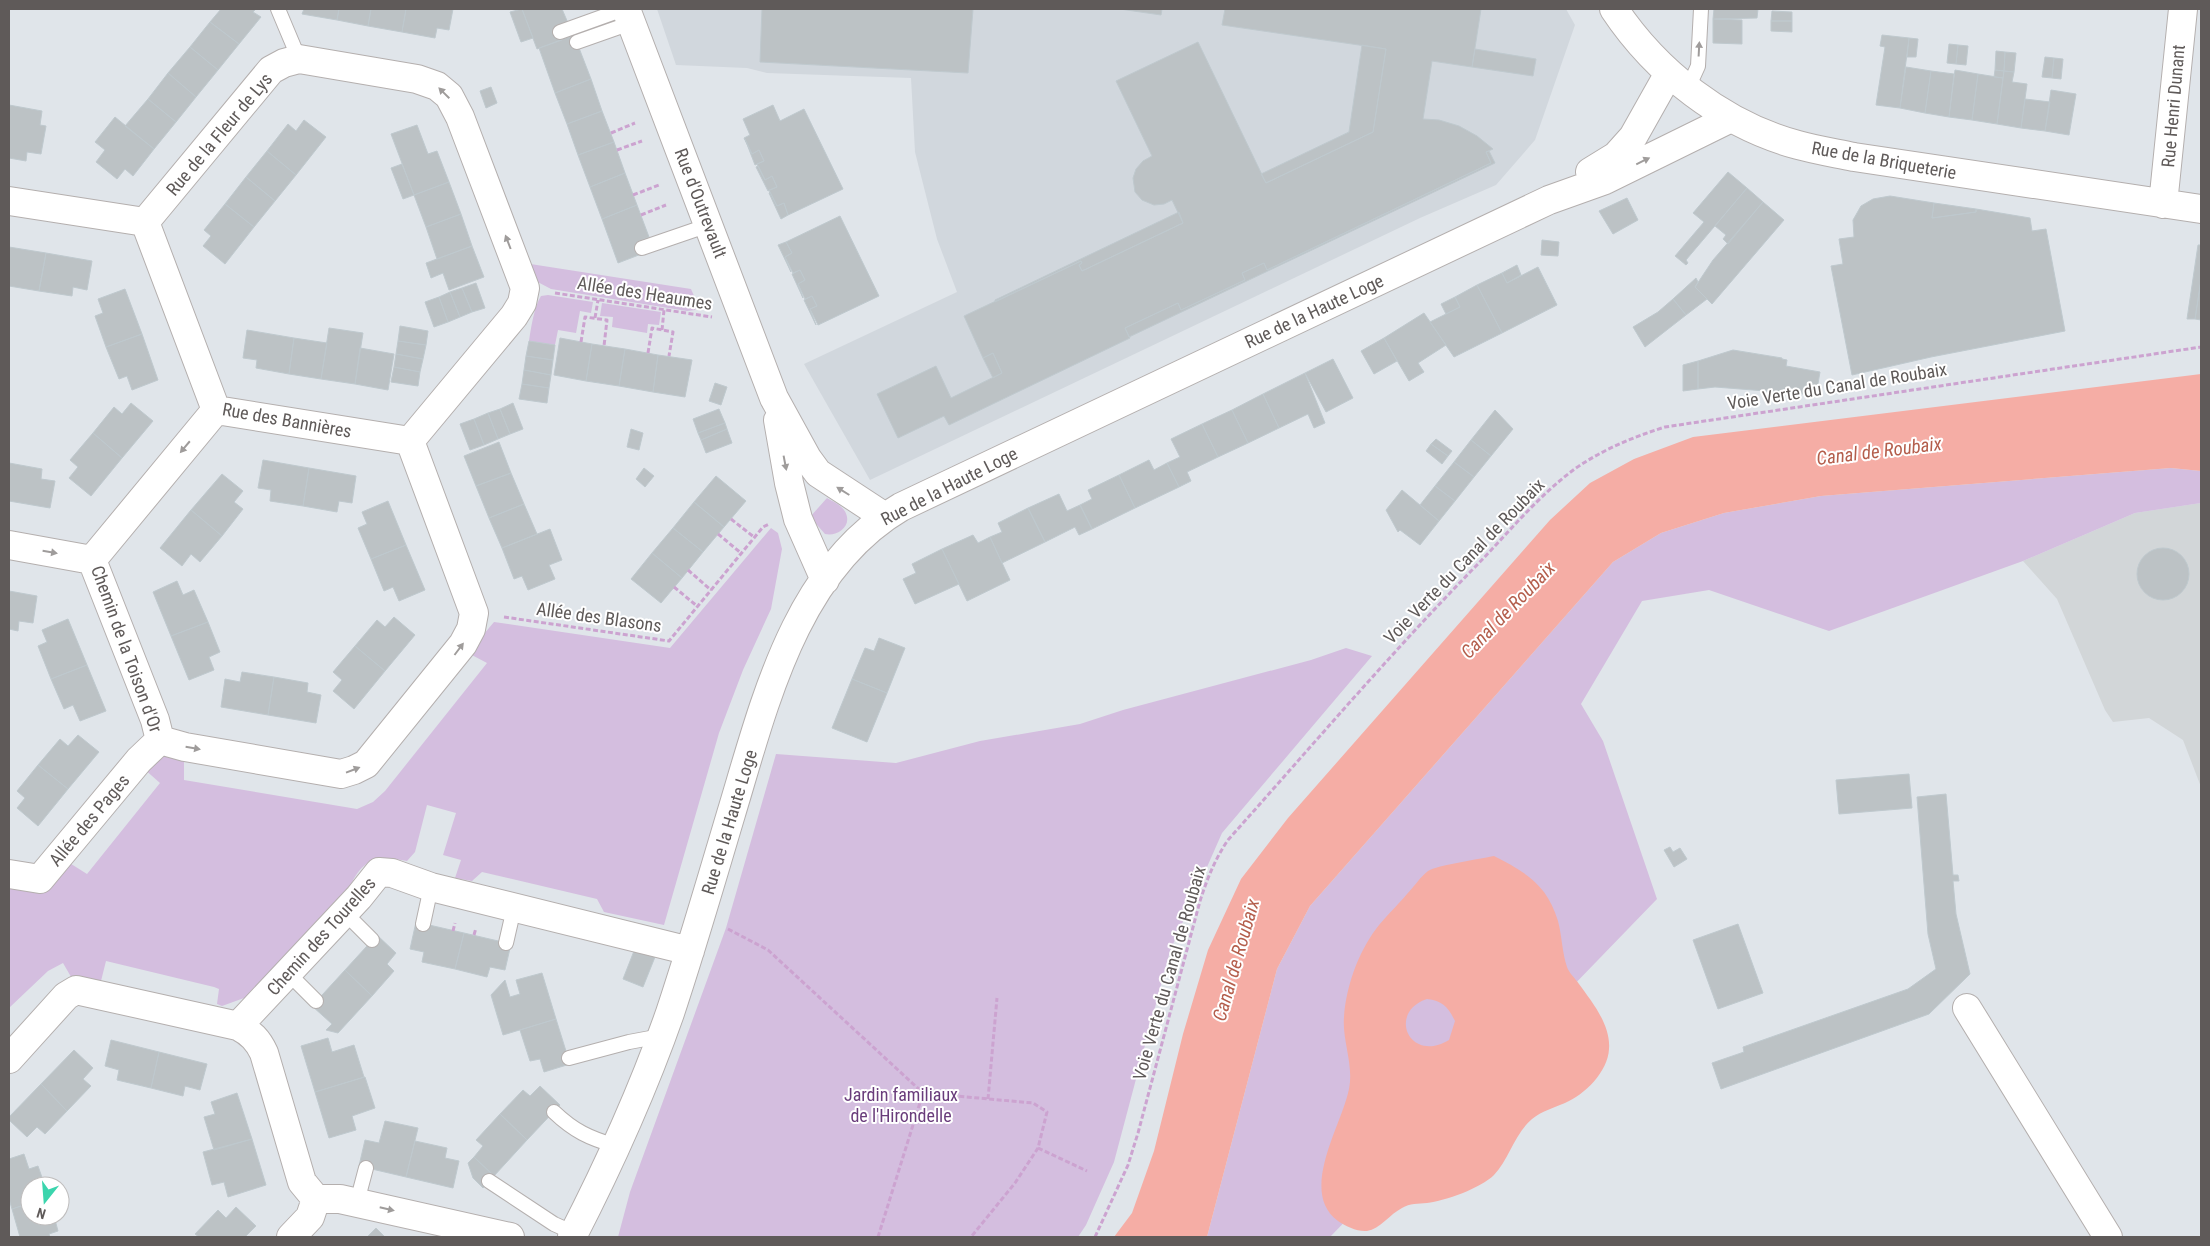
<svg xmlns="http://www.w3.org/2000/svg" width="2210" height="1246" font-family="'Roboto Condensed',sans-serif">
<rect width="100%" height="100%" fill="#e0e5ea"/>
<path fill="#d2d6d8" d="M2201,503v284l-18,-47 -34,-22 -36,4 -8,-12 -48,-111 -34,-38 112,-48z"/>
<path fill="#d1d7dd" d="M657,9h909l9,16 -40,115 -39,45 -76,33 -550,262 -66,-116 153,-72 -20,-53 -22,-87 -4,-74 -144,-5 -20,-5 -71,-3z"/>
<path fill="#d4bedf" d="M524,263l167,26 7,16 -3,5 -8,1 -136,-22 -19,-10z
M548,295l45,7 -2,11 -11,-2 -4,22 -18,-3 -3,15 -26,-4c2,-13 5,-34 12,-45z
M602,303l59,9 -2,13 -11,-1 -1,9 -35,-6 1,-10 -13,-1z
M2171,468l30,3v32l-66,10 -112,48 -194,70 -120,-41 -67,11 -61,103 22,37 54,158 -327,338h-123l70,-268 33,-63 303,-344 48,-29 63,-20 97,-17z
M827,498c5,3 14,7 17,12 10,14 -5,27 -19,24l-15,-17z
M771,528l7,5 4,16 -11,60 -28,61 -24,63 -55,192 -60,-13 -7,-13 -115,-27 -10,9 -17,-3 6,-18 -18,-5 13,-42 -29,-8 -12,47 -8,9c-33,-6 -47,-1 -59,31l-98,110 -6,-4 -22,8 -5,-2 2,-15 -5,-2 -108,-26 -6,24 -26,-3 -11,-19 -15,8 -39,37v-126l39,8 20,-28 19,12 73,-91 -17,-15 16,-11 25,-2v25l173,29 16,-7 12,-11 102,-128 -19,-10 26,-31 176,26z
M1346,648l26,8 -150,177 -52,118 -56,211 -28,63 -8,12h-460l12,-45 96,-264 50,-174 120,9 84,-22 100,-17 43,-14 188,-50z"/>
<path fill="#f5ada5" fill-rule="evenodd" d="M2201,374v97l-30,-3 -350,28 -97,17 -63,20 -48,29 -303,344 -33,63 -70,268h-93l18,-24 22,-62 29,-117 25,-84 33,-71 47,-61 262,-298 40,-37 44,-24 59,-22z
M1494,856c31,16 53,28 64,65 4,15 4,31 9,46 2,6 8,11 12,17 13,18 32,41 30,65 -1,23 -25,46 -44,54 -12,5 -23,8 -33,16 -17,14 -23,40 -38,56 -13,13 -49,26 -67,28 -9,1 -17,0 -25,5 -12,6 -22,21 -35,23 -9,1 -22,-5 -29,-10 -40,-29 4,-96 11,-132 5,-24 -7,-49 -5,-72 2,-30 14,-64 32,-88 9,-12 21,-23 31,-35 7,-7 13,-17 21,-23 9,-6 53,-12 66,-15zM1427,999c16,2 21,8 28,22l-6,19c-40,24 -62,-28 -22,-41z"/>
<path fill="#bcc2c5" stroke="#bfc9ce" d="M221,9h35l-3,3 8,5 -22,27 -29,-22z
M304,9h35l-2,11 -35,-6z
M339,9h32l-3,17 -31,-6z
M371,9h35l-4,23 -34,-6z
M406,9h47l-4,21 -12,-2 -2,10 -33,-6z
M522,9h40l6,14 -11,4 5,13 -25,9z
M522,9l11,29 -12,4 -11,-30z
M762,9h211l-5,64 -208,-11z
M1120,9h42l-1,6z
M1225,9h256l-9,58 -40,-6 -9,58 16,1 20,6 18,10 16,13 -7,3 5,11 -224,107 -3,-7 -22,10 3,7 -64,30 -3,-7 -53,25 5,10 -181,87 -5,-9 -46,22 -21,-44 59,-28 15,32 51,-25 -9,-20 -10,5 -19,-42 117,-55 1,2 -3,2 3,6 101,-48 -11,-23 -8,4 -10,1 -12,-5 -7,-8 -2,-14 3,-9 7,-8 9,-5 -36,-75 82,-39 68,141 107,-51 13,-83 -164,-24z
M1714,9h44l-1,9 -44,1z
M1772,11l20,1v9h-21z
M1713,19l29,1v24l-29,-1z
M1771,21h21v11l-21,-1z
M210,22l29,22 -21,26 -28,-23z
M574,35l17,44 -36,14 -16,-45z
M1882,35l27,3 -9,70 -24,-3 9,-58 -5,-1z
M1909,38l9,1 -2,18h-9z
M1949,44l9,1 -2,19 -9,-1z
M1362,45l24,4 -13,83 -107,51 -5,-9 88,-42z
M1958,45l10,1 -2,19 -10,-1z
M190,47l28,23 -22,27 -28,-24z
M1475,49l61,10 -3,17 -61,-9z
M1996,51l9,1 -1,19 -9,-1z
M2005,52l11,1 -2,19 -10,-1z
M2045,57l9,1 -2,20 -10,-1z
M2054,58l9,1 -2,20 -9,-1z
M1906,67l25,4 -6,42 -25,-5z
M1955,70l23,4 -6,46 -23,-3z
M1995,70l9,1 -1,7 -9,-1z
M1931,71l23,3 -5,43 -24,-4z
M2004,71l10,1 -2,10 15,2 -6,44 -24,-4z
M168,73l28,24 -20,25 -28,-23z
M1978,74l25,4 -6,46 -25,-4z
M591,79l11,32 -35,13 -12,-31z
M491,87l6,16 -11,5 -6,-17z
M2051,90l25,4 -7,41 -24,-4z
M148,99l28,23 -22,27 -29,-23z
M2025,99l25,3 -5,29 -24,-3z
M9,105l33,6 -2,14 6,1 -5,28 -14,-2 -1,9 -17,-3z
M773,105l7,16 24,-12 39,80 -55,26 -4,-12 -7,3 -8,-16 8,-3 -5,-11 -7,4 -8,-16 7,-3 -5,-11 -7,4 -8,-16 6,-3 -7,-16z
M602,111l12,31 -36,13 -11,-31z
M115,117l39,32 -21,27 -8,-7 -8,10 -21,-17 9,-12 -10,-8z
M304,120l22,17 -30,38 -29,-24 21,-27 8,7z
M417,125l11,29 9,-3 12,31 -35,13 -23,-61z
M745,139l7,15 7,-4 5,11 -9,4z
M614,142l11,31 -35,14 -12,-32z
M267,151l29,24 -21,26 -29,-24z
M1489,151l6,12 -366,174 -4,-9 53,-25 3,7 64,-30 -3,-7 22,-10 3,7 224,-107 -5,-11z
M402,164l12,31 -11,4 -12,-31z
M758,166l7,14 7,-4 5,11 -9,4 -12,-24z
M1728,172l19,16 -61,72 2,3 -2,2 -11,-9 29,-34 -11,-9z
M625,173l12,32 -35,14 -12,-32z
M246,177l29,24 -21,26 -29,-23z
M449,182l12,32 -35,13 -12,-32z
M1747,188l16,14 -35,42 -5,-5 3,-4 -11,-9z
M770,192l7,14 7,-3 4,12 -7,4 -12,-26z
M1890,196l44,7 -2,15 44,-6v-3l54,9 2,13 14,-2 19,102 -134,26 -79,18 -21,-109 12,-2 -4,-25 15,-2 -1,-17 8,-14 12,-7z
M1627,198l11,22 -25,14 -14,-23z
M1763,202l21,18 -72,84 -17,-17 18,-27z
M1934,203l42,6v3l-44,6z
M225,204l29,23 -29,37 -22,-18 8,-10 -7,-6z
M637,205l12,32 -10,4 5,12 -26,10 -16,-44z
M1179,212l4,11 -101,48 -3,-6 3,-2 -1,-2 -86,41v-2z
M461,214l11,32 -35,13 -11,-32z
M840,216l39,80 -61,29 -8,-16 7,-3 -5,-10 -7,3 -7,-15 7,-4 -5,-10 -7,3 -8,-16 7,-4 -6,-11z
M1542,240l17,2 -1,14 -17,-1z
M786,242l6,11 -7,4 6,15 -13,-27z
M2198,245h3v35l-6,39h-8z
M472,246l12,31 -35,13 -6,-17 -12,5 -5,-15z
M9,247l37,6 -7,38 -30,-5z
M46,253l46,8 -5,29 -14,-3 -1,9 -33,-5z
M1517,265l4,10 -14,8 -5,-10z
M1538,267l19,38 -55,28 -25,-48 25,-12 5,10z
M800,270l5,10 -7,4 5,14 -11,-24z
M1696,278l2,4 -3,5 12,12 -21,16 -13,-16z
M2201,280v40l-6,-1z
M476,283l9,25 -13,4 -10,-24z
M1477,285l25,48 -48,24 -24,-35 30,-15 -5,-10z
M462,288l10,24 -12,5 -10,-25z
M125,289l17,45 -36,13 -11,-31 8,-3 -5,-14z
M450,292l10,25 -12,5 -9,-25z
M812,296l5,10 -7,3 6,16 -12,-25z
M439,297l9,25 -14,5 -9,-25z
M1455,297l5,10 -14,7 -5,-10z
M1673,299l13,16 -41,32 -12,-20 25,-15z
M1424,313l22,32 -28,18 6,9 -15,9 -25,-43z
M400,326l28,5 -2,14 -28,-4z
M329,328l34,5 -8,51 -34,-5z
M247,330l47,8 -5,36 -33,-6 1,-8 -14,-2z
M142,334l16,46 -26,10 -5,-14 -8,3 -13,-32z
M294,338l33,5 -6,36 -32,-5z
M560,338l32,6 -6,37 -32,-6z
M1384,338l13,23 -23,13 -13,-23z
M398,341l28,4 -3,14 -27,-5z
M529,341l26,4 -2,15 -27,-4z
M592,344l33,5 -6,37 -33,-5z
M360,348l34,6 -6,36 -33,-6z
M625,349l33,6 -5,37 -34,-6z
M1733,350l49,8v1l5,1 -1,6 34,6 -4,23 -101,-8 -17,2v-28z
M993,353l9,20 -9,5 -10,-20z
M396,354l27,5 -3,13 -26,-5z
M658,355l34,5 -7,37 -32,-5z
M526,356l27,4 -2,15 -27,-5z
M1333,359l20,39 -27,14 -21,-39z
M1698,361v28l-15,2v-26z
M394,367l26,5 -2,14 -27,-4z
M524,370l27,5 -2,13 -27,-4z
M1305,373l20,50 -11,5 -6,-14 -29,14 -16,-34z
M715,383l12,4 -6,18 -12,-4z
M522,384l27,4 -2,15 -28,-4z
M1263,394l16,34 -31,15 -16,-33z
M131,403l22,18 -31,37 -29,-25 21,-26 8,7z
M513,403l10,26 -13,5 -10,-25z
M500,409l10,25 -12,5 -10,-26z
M719,409l6,14 -27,10 -5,-14z
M1232,410l16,33 -30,14 -16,-33z
M1495,410l18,19 -22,27 -20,-16z
M488,413l10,26 -14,6 -10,-26z
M474,419l10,26 -14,5 -10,-26z
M725,423l2,6 -26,11 -3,-7z
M1202,424l16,33 -31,15 4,9 -12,6 -12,-24 13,-6 -9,-18z
M631,429l12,4 -4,17 -12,-3z
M727,429l5,14 -26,10 -5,-13z
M93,433l29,25 -31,38 -22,-18 9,-11 -8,-7z
M1436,439l16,12 -4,5 -17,-12z
M1471,440l20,16 -17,21 -20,-15z
M499,442l12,31 -35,13 -12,-30z
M1431,444l17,12 -6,8 -16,-13z
M263,460l46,8 -6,38 -33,-5 1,-11 -13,-2z
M1149,460l5,10 13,-7 12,24 -44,21 -16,-33z
M1454,462l20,15 -19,24 -20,-15z
M9,463l33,6 -1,10 14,2 -5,27 -41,-7z
M309,468l47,8 -4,27 -13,-2 -2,11 -34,-6z
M644,468l10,8 -9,11 -9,-8z
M511,473l13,31 -35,14 -13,-32z
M222,474l21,17 -9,11 9,7 -21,27 -31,-26z
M1119,475l16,33 -43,21 -12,-24 12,-6 -4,-9z
M716,476l30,25 -22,26 -30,-25z
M1435,486l20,15 -16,20 -19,-16z
M1402,490l37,31 -19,24 -20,-15 -2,2 -12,-22z
M1059,494l8,17 13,-6 12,24 -13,6 -4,-8 -30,15 -17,-34z
M388,501l18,44 -35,14 -13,-31 9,-4 -5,-12z
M694,502l30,25 -21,25 -30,-24z
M524,504l13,30 -35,14 -13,-30z
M1028,508l17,34 -43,21 -12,-26 12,-5 -4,-9z
M191,510l31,26 -22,26 -9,-8 -9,12 -22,-18z
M673,528l30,24 -21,26 -30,-25z
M550,529l12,31 -13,5 6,14 -27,11 -6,-14 -8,3 -12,-31z
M973,535l5,8 12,-6 20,43 -43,21 -25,-52z
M406,545l19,45 -26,11 -6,-14 -9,4 -13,-32z
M2137 574a26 26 0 1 1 52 0a26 26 0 1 1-52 0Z
M942,549l17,35 -44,20 -12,-25 13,-6 -4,-9z
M652,553l30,25 -21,25 -30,-24z
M177,581l6,14 11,-5 14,32 -37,14 -18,-44z
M9,591l28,5 -4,27 -14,-2 -1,10 -9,-2z
M394,617l21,18 -30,36 -30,-25 22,-26 8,7z
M68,619l19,46 -36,14 -13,-33 9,-4 -5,-12z
M208,622l12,30 -11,5 5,13 -25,10 -18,-44z
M879,638l26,10 -18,45 -35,-14 13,-31 9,3z
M355,646l30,25 -31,38 -21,-18 9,-11 -9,-8z
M87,665l19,46 -26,10 -7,-16 -9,4 -13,-30z
M242,672l32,5 -6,38 -47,-8 4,-28 15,3z
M274,677l34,6 -1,9 14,3 -5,28 -48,-8z
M852,679l35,14 -20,49 -35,-14z
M78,735l21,17 -31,37 -30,-24 22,-26 8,7z
M38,765l30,24 -30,37 -21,-18 8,-10 -8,-7z
M1909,774l3,34 -73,6 -3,-34z
M1946,794l7,81h5l1,6h-6l3,33 14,60 -41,40 -208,75 -9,-26 32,-11 -1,-5 165,-58 28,-20 -8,-35 -11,-137z
M1670,847l3,5 7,-4 7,11 -13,8 -10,-17z
M416,922l48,11 -9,36 -33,-7 2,-10 -14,-3z
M1738,924l25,69 -45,16 -25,-69z
M464,933l47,11 -6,26 -15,-3 -3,10 -32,-8z
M377,935l19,18 -9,11 7,7 -22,25 -27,-26z
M634,951l21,6 -12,30 -20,-8z
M345,970l27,26 -34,37 -12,-3 6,-6 -20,-18z
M542,973l14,46 -53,16 -12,-40 14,-15 5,17 10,-3 -4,-14z
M556,1019l14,45 -26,8 -4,-13 -10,2 -10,-31z
M328,1038l4,14 22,-7 10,32 -49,15 -14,-46z
M111,1040l48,12 -8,36 -34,-8 2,-10 -14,-4z
M74,1050l19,18 -10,11 8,7 -24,25 -26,-27z
M159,1052l48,12 -7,26 -15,-4 -2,10 -32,-8z
M365,1077l10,31 -23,8 4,14 -27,8 -14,-46z
M41,1084l26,27 -22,23 -8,-7 -10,10 -18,-17v-3z
M540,1086l20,19 -33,35 -27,-26 23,-24 7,6z
M237,1093l15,46 -38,11 -10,-33 11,-3 -4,-12z
M500,1114l27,26 -33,36 -20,-19 9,-11 -7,-6z
M385,1121l33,7 -12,49 -47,-11 6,-26 14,3z
M252,1139l14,46 -38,12 -4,-15 -12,3 -9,-33z
M415,1141l32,7 -2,10 14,3 -6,27 -47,-11z
M24,1154l5,15 9,-3 7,20h-15v17l-18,6 -3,-10v-40z
M474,1157l20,19 -11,12 -10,-10 -5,-15z
M30,1203v13h24l4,15 -9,3 1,3h-30l-8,-28z
M236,1207l20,19 -11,11h-46l-4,-3 23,-24 8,8z
M376,1228l9,9h-18z"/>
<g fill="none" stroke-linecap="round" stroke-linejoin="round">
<g stroke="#b4afae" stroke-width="16">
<path id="service" d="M278,9l21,50
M560,32l64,-23
M577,42l54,-19
M1688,88l10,-22 3,-57
M642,248l67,-23
M345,913l27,27
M423,924l8,-37
M506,943l8,-35
M288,973l28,28
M569,1058l60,-16 32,-6
M554,1112c20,19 35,26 62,34
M489,1181l65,43 20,9
M357,1202l9,-34"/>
</g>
<g stroke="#b4afae" stroke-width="30">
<path id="minor" d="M626,9l148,389 33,60 11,15 67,44
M1614,9c42,63 109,116 184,136 18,5 37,8 56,12l347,52
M1590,172l26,-16 17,-19 36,-64
M9,201l136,21 71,188 194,31 104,-125 8,-13 3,-15 -65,-171 -11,-21 -12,-10 -20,-7 -118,-20 -15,4 -13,7 -126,152
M2163,204l20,-195
M216,410l-124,150 63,160 5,20 25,7 156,27 13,-4 12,-6 97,-120 8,-15 3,-16 -64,-172
M778,420l11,63 9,36 27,61
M9,545l83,15
M9,874l31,5 99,-119 21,-20
M1967,1008l141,229
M238,1026l121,-129 20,-25 13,1 39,14 259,64
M9,1059l57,-63 10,-6 162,36c13,7 20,14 26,27l38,129 14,17
M291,1237l19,-20 6,-18h24l170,38
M572,1237c37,-72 71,-147 98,-224 22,-66 41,-132 61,-199 33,-109 64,-245 170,-307l648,-307 56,-20 126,-62"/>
</g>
<path stroke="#cca3d0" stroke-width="3" stroke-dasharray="5 2.5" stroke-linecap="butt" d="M611,133l24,-10
M617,150l25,-9
M633,195l26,-10
M641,215l25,-10
M555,293l157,24
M595,318l3,-18
M662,330l2,-20
M581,342l4,-25 22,3 -3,26
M648,353l4,-25 21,4 -4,24
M731,519l23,18
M718,534l23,19
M688,570l23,20
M674,587l23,19
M504,617l165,24 94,-114 6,-3
M728,929l40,21 155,143 110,10 14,9 -9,36 -23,35 -44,54
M453,931l2,-8
M474,935l2,-7
M988,1099l9,-101
M1038,1148l49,23
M878,1237l45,-144
M1095,1237l33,-72 10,-32 62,-232c7,-22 15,-42 28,-61 82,-92 162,-186 248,-274 32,-33 63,-71 100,-98 28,-19 57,-31 89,-41l536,-80"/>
<use href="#service" stroke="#fff" stroke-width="14"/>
<use href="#minor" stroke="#fff" stroke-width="28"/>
</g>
<defs><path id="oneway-solid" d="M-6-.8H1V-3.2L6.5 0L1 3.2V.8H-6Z" transform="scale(1.25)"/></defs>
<g fill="#9f9c9b">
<use href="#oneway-solid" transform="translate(1699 49) rotate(-87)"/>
<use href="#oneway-solid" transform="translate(444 93) rotate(-135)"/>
<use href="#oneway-solid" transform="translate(1643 161) rotate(-26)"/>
<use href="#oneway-solid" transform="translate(508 242) rotate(-111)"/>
<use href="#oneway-solid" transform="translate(185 447) rotate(130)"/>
<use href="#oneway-solid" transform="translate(785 463) rotate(79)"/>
<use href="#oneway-solid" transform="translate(843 491) rotate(-148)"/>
<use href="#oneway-solid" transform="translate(50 552) rotate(10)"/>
<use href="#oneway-solid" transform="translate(459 649) rotate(-53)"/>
<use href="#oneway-solid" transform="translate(193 748) rotate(10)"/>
<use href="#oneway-solid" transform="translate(353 770) rotate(-21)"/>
<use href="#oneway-solid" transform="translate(387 1209) rotate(13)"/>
</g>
<g text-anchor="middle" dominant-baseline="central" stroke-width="4" stroke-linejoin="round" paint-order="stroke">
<g font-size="18" fill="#5f5a59" stroke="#fff">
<text transform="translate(2173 106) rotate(-85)">Rue Henri Dunant</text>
<text transform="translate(219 134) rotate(-50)">Rue de la Fleur de Lys</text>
<text transform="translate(1884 160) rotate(10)">Rue de la Briqueterie</text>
<text transform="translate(701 203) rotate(69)">Rue d'Outrevault</text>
<text transform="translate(645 293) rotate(9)">Allée des Heaumes</text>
<text transform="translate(1314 311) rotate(-25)">Rue de la Haute Loge</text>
<text transform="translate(1837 386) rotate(-9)">Voie Verte du Canal de Roubaix</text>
<text transform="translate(287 420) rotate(10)">Rue des Bannières</text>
<text transform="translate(949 486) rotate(-27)">Rue de la Haute Loge</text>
<text transform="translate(1464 561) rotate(-46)">Voie Verte du Canal de Roubaix</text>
<text transform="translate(599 617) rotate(8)">Allée des Blasons</text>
<text transform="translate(127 649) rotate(70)">Chemin de la Toison d'Or</text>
<text transform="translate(89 820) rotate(-50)">Allée des Pages</text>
<text transform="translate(729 822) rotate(-73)">Rue de la Haute Loge</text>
<text transform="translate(321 936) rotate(-48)">Chemin des Tourelles</text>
<text transform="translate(1169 973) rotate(-74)">Voie Verte du Canal de Roubaix</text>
</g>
<g font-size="18" fill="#693c7b" stroke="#fff">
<text x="901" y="1094">Jardin familiaux<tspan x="901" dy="21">de l'Hirondelle</tspan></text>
</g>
<g font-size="19" font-style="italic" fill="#b45e4c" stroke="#fff">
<text transform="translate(1879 451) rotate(-7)">Canal de Roubaix</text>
<text transform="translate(1508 610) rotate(-46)">Canal de Roubaix</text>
<text transform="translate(1236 960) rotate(-74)">Canal de Roubaix</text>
</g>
</g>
<rect width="2210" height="1246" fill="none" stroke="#5f5a59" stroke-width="20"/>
<g transform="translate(45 1201) rotate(197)"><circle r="24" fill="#ffffff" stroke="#bfbdbd"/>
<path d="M0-4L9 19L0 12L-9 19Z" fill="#3bd5ad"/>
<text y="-8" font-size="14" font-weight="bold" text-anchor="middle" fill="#5f5a59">N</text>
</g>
</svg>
